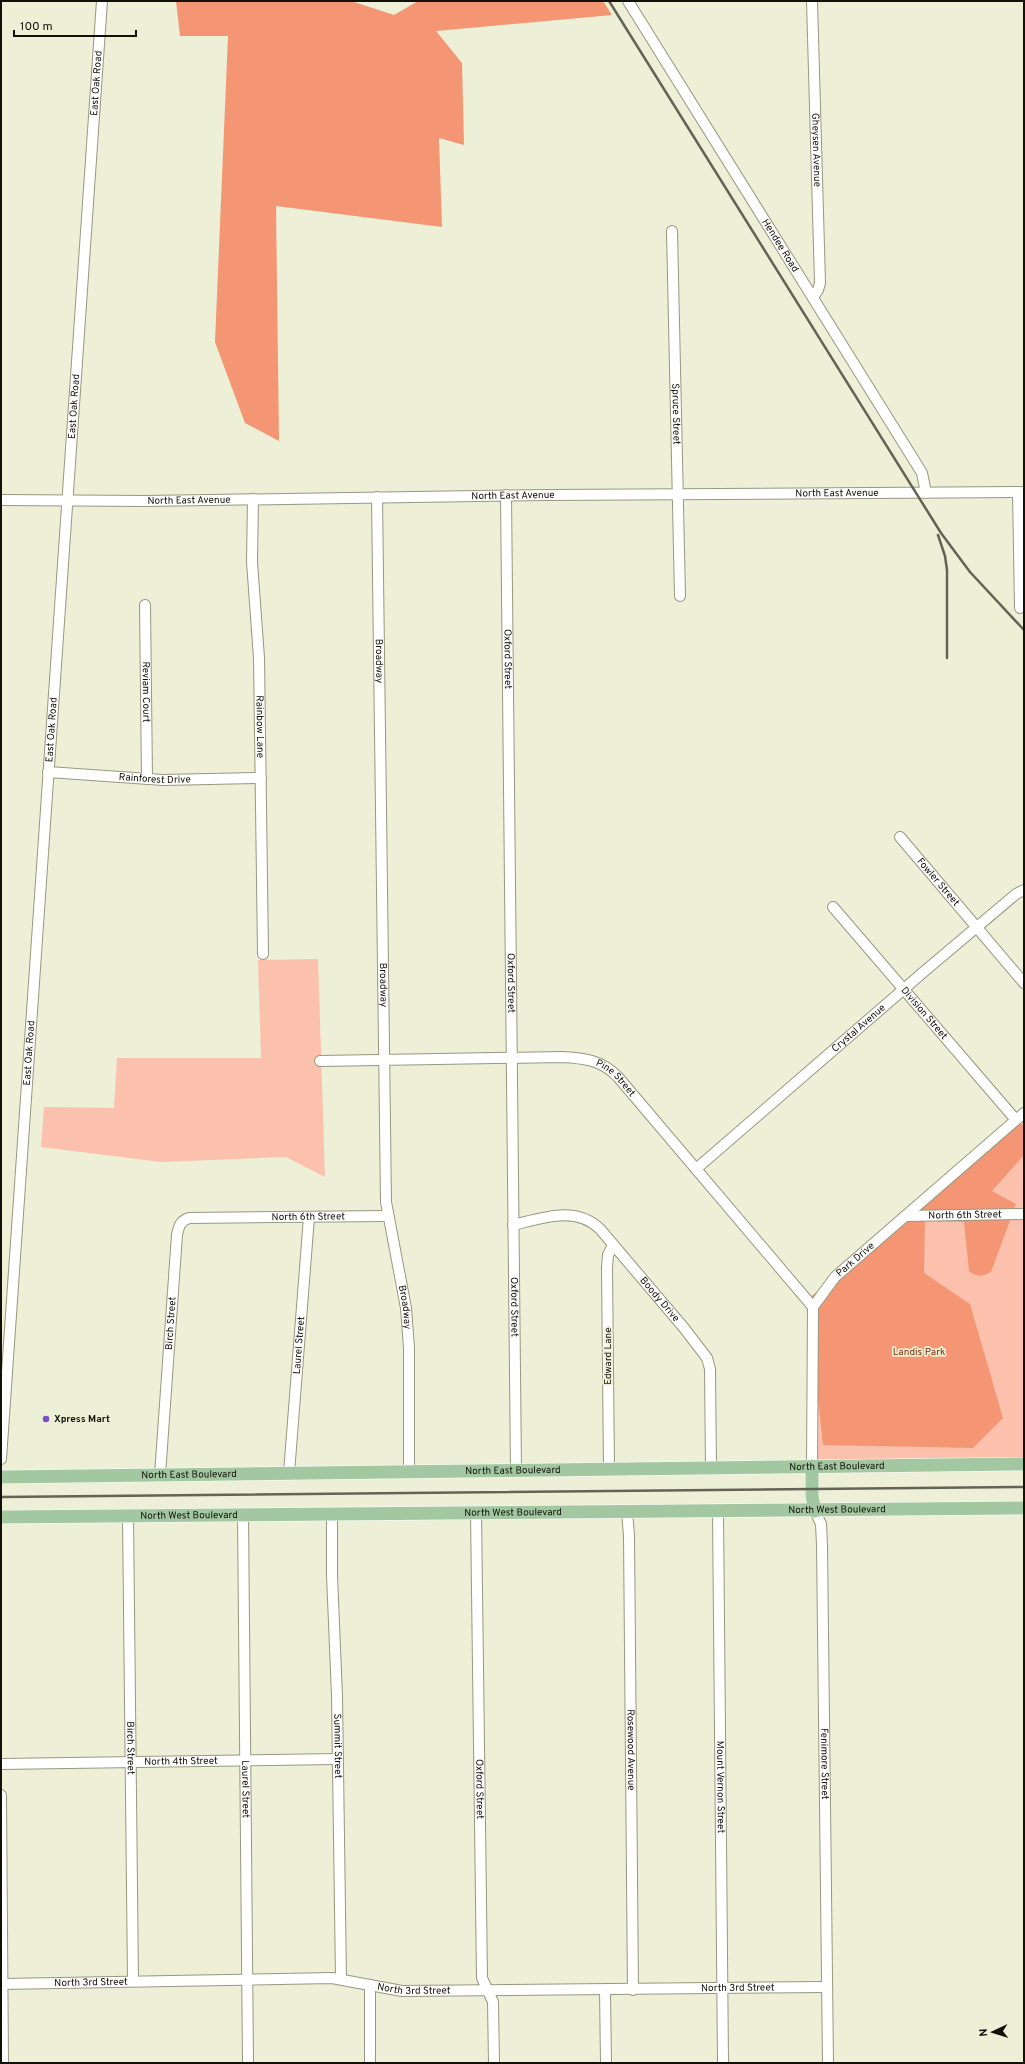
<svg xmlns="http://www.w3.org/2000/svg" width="1025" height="2064" font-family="Overpass,sans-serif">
<rect width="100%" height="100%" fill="#edefd6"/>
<path fill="#fbc1ad" d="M318,959l7,218 -39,-20 -125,5 -120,-15 3,-40 70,1 3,-50h144l-3,-98z
M1024,1113v351l-212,2v-133z"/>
<path fill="#f49674" d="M176,1h175l43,14 24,-14h185l9,14 -176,16 26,32 2,82 -25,-7 3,89 -166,-21 3,235 -34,-18 -30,-81 13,-306h-48z
M1016,1121l8,5v29l-32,36 24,13 -25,68c-9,5 -14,5 -22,-1l-5,-49 -39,-1 -1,52 46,31 33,114 -30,30 -150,-3 -16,-145z"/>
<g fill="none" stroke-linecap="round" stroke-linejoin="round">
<g stroke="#979881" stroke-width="12">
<g id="minor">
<path id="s1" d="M628,1l294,472 4,20"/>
<path id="s2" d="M812,1l8,282 -2,7 -5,7"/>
<path id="s3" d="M672,231l8,365"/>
<path d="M1018,492l2,116"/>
<path id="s4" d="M506,495l10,975"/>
<path id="s5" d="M377,497l9,705 20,106 3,40v124"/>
<path id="s6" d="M253,499l-1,63 7,96 4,296"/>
<path id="s7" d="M1,500l144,1 403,-6 476,-3"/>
<path id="s8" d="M145,605l2,174"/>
<path id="s9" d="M48,772l115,8 98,-2"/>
<path id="s10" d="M900,837l124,146"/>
<path id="s11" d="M833,907l183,213"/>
<path id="s12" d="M320,1061l241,-4c23,1 41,3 57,20l195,230"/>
<path id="s13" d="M696,1169l231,-200 89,-75 8,-4"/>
<path id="s14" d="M905,1216l119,-2"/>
<path id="s15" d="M513,1225c29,-7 63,-20 87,4l84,99 23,30 3,11 1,98"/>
<path id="s16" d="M1,1459l101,-1458"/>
<path id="s17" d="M812,1466l1,-159 22,-30 189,-164"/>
<path d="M609,1469l-2,-201 1,-13 5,-10"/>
<path id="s18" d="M289,1473l20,-256"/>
<path id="s19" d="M160,1475l17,-240c2,-9 3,-14 12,-17l198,-2"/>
<path id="s20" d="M627,1511l2,25 4,454"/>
<path id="s21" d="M718,1511l5,552"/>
<path id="s22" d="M815,1511l6,13 1,21 6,518"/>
<path id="s23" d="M476,1512l6,466 11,24 1,61"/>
<path id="s24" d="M243,1514l5,549"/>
<path id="s25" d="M332,1514v61l5,121 4,283"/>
<path id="s26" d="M128,1515l5,466"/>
<path id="s27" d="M1,1764l337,-5"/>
<path d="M1,1795l2,268"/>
<path id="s28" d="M2,1984l330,-6 70,13 425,-4"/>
<path d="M370,1985v78"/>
<path d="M605,1990l1,73"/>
</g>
</g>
<g stroke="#fff" stroke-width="14">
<g id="major">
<path d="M812,1466v30l3,15"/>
<path id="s29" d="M1,1477l1023,-13"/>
<path id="s30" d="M1,1517l1023,-9"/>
</g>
</g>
<use href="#minor" stroke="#fff" stroke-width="10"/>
<use href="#major" stroke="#a3c7a1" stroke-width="13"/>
<path stroke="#636455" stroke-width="2.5" d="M609,1l332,532 29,39 54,58
M938,535l7,21 2,14v88
M1,1497l1023,-10"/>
</g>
<circle fill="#7c4ec7" stroke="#edefd6" stroke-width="1.5" cx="46" cy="1419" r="4"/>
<g text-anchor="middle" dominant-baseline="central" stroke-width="3.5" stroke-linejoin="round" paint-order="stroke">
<g font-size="10" fill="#111109" stroke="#edefd6">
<text stroke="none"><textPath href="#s16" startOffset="1379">East Oak Road</textPath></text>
<text stroke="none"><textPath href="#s2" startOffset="149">Gheysen Avenue</textPath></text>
<text stroke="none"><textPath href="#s1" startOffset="288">Hendee Road</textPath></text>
<text stroke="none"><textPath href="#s16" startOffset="1055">East Oak Road</textPath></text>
<text stroke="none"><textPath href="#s3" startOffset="183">Spruce Street</textPath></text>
<text stroke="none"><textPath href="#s7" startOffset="836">North East Avenue</textPath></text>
<text stroke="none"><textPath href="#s7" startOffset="512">North East Avenue</textPath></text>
<text stroke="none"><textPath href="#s7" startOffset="188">North East Avenue</textPath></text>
<text stroke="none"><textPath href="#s4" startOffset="164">Oxford Street</textPath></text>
<text stroke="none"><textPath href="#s5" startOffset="164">Broadway</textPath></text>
<text stroke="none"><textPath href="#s8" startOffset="87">Reviam Court</textPath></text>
<text stroke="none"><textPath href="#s6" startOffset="228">Rainbow Lane</textPath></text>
<text stroke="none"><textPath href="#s16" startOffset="731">East Oak Road</textPath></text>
<text stroke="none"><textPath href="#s9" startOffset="107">Rainforest Drive</textPath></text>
<text stroke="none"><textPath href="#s10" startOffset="59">Fowler Street</textPath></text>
<text stroke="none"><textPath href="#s4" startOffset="488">Oxford Street</textPath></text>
<text stroke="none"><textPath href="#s5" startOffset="488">Broadway</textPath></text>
<text stroke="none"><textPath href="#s11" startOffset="140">Division Street</textPath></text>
<text stroke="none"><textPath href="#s13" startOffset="215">Crystal Avenue</textPath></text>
<text stroke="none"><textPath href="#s16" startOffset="407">East Oak Road</textPath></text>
<text stroke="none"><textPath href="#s12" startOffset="302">Pine Street</textPath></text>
<text stroke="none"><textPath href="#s14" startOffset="60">North 6th Street</textPath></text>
<text stroke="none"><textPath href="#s19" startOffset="382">North 6th Street</textPath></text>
<text stroke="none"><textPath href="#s17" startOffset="223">Park Drive</textPath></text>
<text stroke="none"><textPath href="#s15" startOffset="184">Boody Drive</textPath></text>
<text stroke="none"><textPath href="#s4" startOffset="812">Oxford Street</textPath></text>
<text stroke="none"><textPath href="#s5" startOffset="812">Broadway</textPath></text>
<text stroke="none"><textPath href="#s19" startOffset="152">Birch Street</textPath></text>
<text stroke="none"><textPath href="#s18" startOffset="128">Laurel Street</textPath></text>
<text transform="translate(608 1356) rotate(-90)">Edward Lane</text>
<text stroke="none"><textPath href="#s29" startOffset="836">North East Boulevard</textPath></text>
<text stroke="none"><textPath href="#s29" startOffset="512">North East Boulevard</textPath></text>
<text stroke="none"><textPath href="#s29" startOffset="188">North East Boulevard</textPath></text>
<text stroke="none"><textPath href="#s30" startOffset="836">North West Boulevard</textPath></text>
<text stroke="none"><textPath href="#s30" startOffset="512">North West Boulevard</textPath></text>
<text stroke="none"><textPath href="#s30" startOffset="188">North West Boulevard</textPath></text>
<text stroke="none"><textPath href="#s25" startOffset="232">Summit Street</textPath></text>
<text stroke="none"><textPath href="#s26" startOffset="233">Birch Street</textPath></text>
<text stroke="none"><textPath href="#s20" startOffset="239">Rosewood Avenue</textPath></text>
<text stroke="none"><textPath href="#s27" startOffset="180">North 4th Street</textPath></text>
<text stroke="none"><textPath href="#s22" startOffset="254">Fenimore Street</textPath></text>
<text stroke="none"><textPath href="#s21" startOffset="276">Mount Vernon Street</textPath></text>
<text stroke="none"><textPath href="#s24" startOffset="275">Laurel Street</textPath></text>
<text stroke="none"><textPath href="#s23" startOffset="277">Oxford Street</textPath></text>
<text stroke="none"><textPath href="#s28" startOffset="89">North 3rd Street</textPath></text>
<text stroke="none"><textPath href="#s28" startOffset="413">North 3rd Street</textPath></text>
<text stroke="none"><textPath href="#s28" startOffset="737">North 3rd Street</textPath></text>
</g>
<g font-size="10" fill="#7d2a03" stroke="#edefd6">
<text x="919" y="1352">Landis Park</text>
</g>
<g font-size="10" font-weight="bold" fill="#111109" stroke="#edefd6" text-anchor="start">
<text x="54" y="1419">Xpress Mart</text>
</g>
</g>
<rect width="1025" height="2064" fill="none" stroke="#111109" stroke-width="4"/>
<g transform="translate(993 2032) rotate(266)" stroke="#edefd6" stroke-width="3" paint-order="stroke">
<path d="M0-3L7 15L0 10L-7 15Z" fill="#111109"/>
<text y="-6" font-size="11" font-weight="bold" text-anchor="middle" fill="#111109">N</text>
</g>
<path d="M14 30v6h122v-6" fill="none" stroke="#111109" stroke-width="2"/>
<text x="20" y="30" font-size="12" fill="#111109" stroke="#edefd6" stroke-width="3" paint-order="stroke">100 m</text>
</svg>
